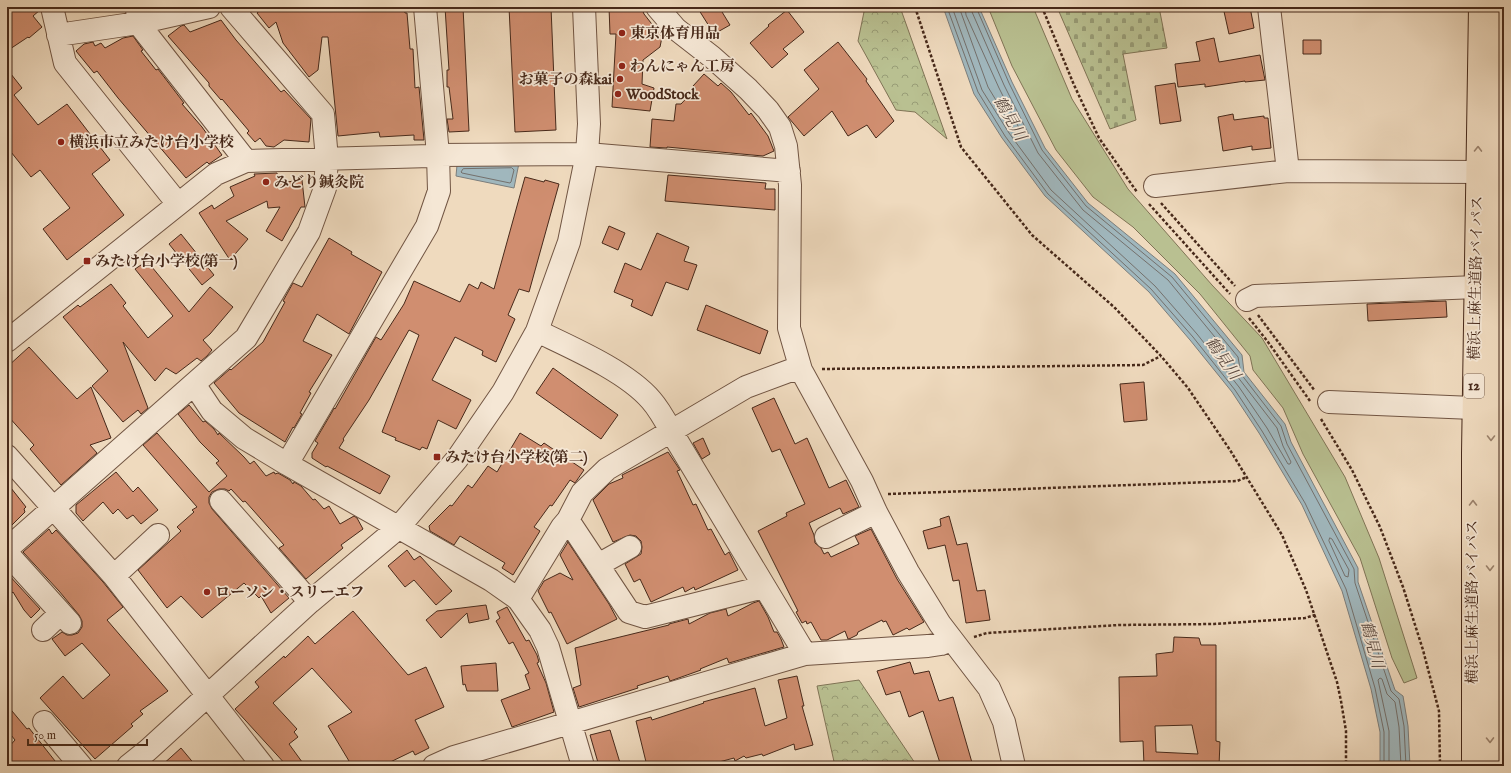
<svg xmlns="http://www.w3.org/2000/svg" width="1511" height="773" font-family="'IM FELL English','Noto Serif JP',serif">
<defs>
<pattern id="forest-crowns" width="20" height="18" patternUnits="userSpaceOnUse"><rect width="20" height="18" fill="#b9c091"/><path d="M2 6a3 3 0 1 1 6 0M12 15a3 3 0 1 1 6 0" fill="none" stroke="#989c76"/></pattern>
<pattern id="cemetery-stones" width="16" height="16" patternUnits="userSpaceOnUse"><rect width="16" height="16" fill="#b9c091"/><path d="M2 7V4a2 2 0 0 1 4 0v3zM10 15v-3a2 2 0 0 1 4 0v3z" fill="#989c76"/></pattern>
</defs>
<rect width="100%" height="100%" fill="#efdabe"/>
<filter id="stains"><feTurbulence type="fractalNoise" baseFrequency=".005" numOctaves="4"/><feColorMatrix values="0 0 0 0 .2 0 0 0 0 .09 0 0 0 0 .02 0 0 0 .5 -.17"/></filter>
<radialGradient id="worn" r=".72"><stop offset=".6" stop-color="#630" stop-opacity="0"/><stop offset="1" stop-color="#630" stop-opacity=".3"/></radialGradient>
<path fill="#b9c091" stroke="#807456" d="M988,7h45l39,92 56,90 84,96 50,53 83,139 34,81 38,120 -13,5 -12,-25 -32,-100 -57,-104 -20,-46 -30,-38 -3,-14 -50,-62 -67,-67 -40,-30 -37,-47 -44,-84z"/>
<path fill="url(#forest-crowns)" stroke="#807456" d="M865,7h35l47,132 -32,-27 -19,-2 -38,-69z
M859,680l58,86h-82l-18,-80z"/>
<path fill="url(#cemetery-stones)" stroke="#807456" d="M1057,7h102l8,41 -44,6 13,66 -26,9z"/>
<path fill="#a0b7bd" stroke="#7c7e7c" d="M943,7h36l33,75 33,66 43,55 87,71 67,81 2,17 41,52 6,18 67,126v14l37,108 8,6 5,30 2,40h-30v-34l-9,-43 -29,-98 -40,-86 -43,-72 -27,-41 -42,-52 -41,-48 -104,-96 -43,-58 -28,-44z
M519,163l-5,25 -58,-12 1,-11z"/>
<g fill="none" stroke-linecap="round" stroke-linejoin="round">
<path stroke="#74706c" stroke-width="1" d="M947,7l31,85 27,44 43,58 103,95 42,48 42,53 27,41 43,72 41,86 29,99 9,44v34
M952,7l30,83 27,43 42,57 104,96 42,48 42,53 28,41 21,36h2l1,-2 -8,-16 -6,-18 -40,-52 -4,-17 -65,-79 -85,-70 -45,-57 -34,-68 -32,-73 -1,-5
M959,7l29,80 26,43 3,4 3,1 1,-3 -22,-44 -33,-73 -1,-8
M976,7l33,76 33,67 44,56 86,71 66,80 3,17 40,52 6,18 67,125 1,14 36,108 8,8 5,27 2,40
M512,168l2,2 -3,12 -1,1 -48,-10 -1,-1 2,-3z
M1330,538l2,1 17,31 -1,7 -3,-1 -16,-35z
M1389,766v-35l-11,-51 2,-2 2,1 5,15 8,8 4,25 2,39"/>
</g>
<path fill="#d08e70" stroke="#47291a" fill-rule="evenodd" d="M18,7h22v3l-7,6 9,11 -13,11 -1,-1 -21,14v-35z
M264,7h140l1,6h2l3,36h3l2,39 4,-1 5,53h-10v-5l-34,2 -1,-5 -41,4 -10,-99h-6l-4,33 -9,7 -26,-34 -7,-21 -7,6 -12,-15z
M445,7h18l6,124 -20,1 -2,-13h6l-4,-32h-2v-17h2z
M509,7h42l5,123 -41,2z
M609,7h32l3,7 18,23 -2,10 -17,13 -1,24 12,4 -4,23 -38,-4 4,-73h-6z
M697,7h22l11,18 -16,9z
M1223,7h27l4,21 -25,6z
M787,10l17,22 -21,17 5,5 -16,14 -22,-25 19,-17 -1,-1z
M221,20l15,20 45,52 3,-2 27,29 -2,23 -25,-2 -10,7 -8,-1 -6,-8 -5,4 -8,-9 2,-2 -27,-32 -1,1 -12,-14v-3l-41,-47 13,-10 3,-1 6,7z
M133,36l10,14 -2,1 15,19 2,-1 26,34 -2,1 20,23 20,28 -13,9 -2,-2 -21,16 -68,-80 -21,-27 -3,2 -18,-22 8,-7 9,-2 2,4 6,-3 4,5 18,-10z
M1214,38l5,24 41,-7 5,25 -20,2v-1l-40,6v-3l-27,3 -3,-23 25,-3 -4,-19z
M1303,40h18v14h-18z
M838,42l29,37 -1,2 28,40 -18,17 -9,-13 -19,11 -16,-25 -28,25 -16,-19 31,-28 -15,-19z
M7,69l15,19 -8,7 24,30 29,-21 43,56 -18,14 32,41 -57,45 -24,-31 27,-21 -30,-38 -9,7 -24,-30z
M704,74l14,12 3,-3 10,9 18,23 2,-2 17,23 6,15 -11,5 -96,-9v1l-17,-1 2,-28 22,2 2,-17h5l15,-16 -3,-2z
M1175,83l6,38 -21,3 -5,-38z
M1233,114l1,6 30,-4v2h4l3,30 -19,2v-4l-29,5 -5,-34z
M277,173l2,10 23,-3 3,27h-4l-19,34 -16,-10 14,-24 -12,1 -1,-7 -41,20 22,18 -18,21 -31,-47 13,-8 2,4 20,-13 -4,-9 25,-11 -1,-2z
M668,175l98,8 -1,6h10v21l-110,-9z
M525,177l19,5 1,-2 14,4 -30,108 -10,-3 -11,26 7,4 -19,43 -14,-7 1,-4 -28,-14 -23,43 39,20 -15,29 -18,-9 -11,29 -5,-2 -2,3 -25,-10 1,-2 -14,-6 37,-97 -10,-5 -40,70 -26,39 1,1 -5,8 51,28 -10,18 -53,-28 -1,1 -14,-9v-5l6,-10 -3,-2 17,-29 2,-4 1,1 41,-72 5,3 23,-36 10,-23 46,21 9,-18 9,5 3,-7 13,7z
M609,226l16,7 -7,17 -16,-7z
M657,233l32,14 -5,14 13,4 -9,25 -22,-8 -14,34 -21,-10 2,-6 -19,-8 11,-29 16,7z
M181,234l33,41 -12,10 -33,-41z
M329,238l23,14 -1,2 31,18 -33,62 -32,-20 -14,27 29,14 -23,37 2,1 -11,20 2,1 -8,14 -1,-1 -8,15 -46,-29 -25,-30 16,-14 1,1 32,-28 22,-40 -2,-1 10,-18 9,4z
M147,261l42,51 21,-25 23,20 -23,27 -7,6 9,10 -5,6 -6,5 -4,-3 -21,16 -10,-6 -11,13 -32,-39 25,66 -7,6 -3,-4 -15,12 -31,-36 16,-15 -45,-54 15,-12 2,2 31,-23 15,19 -3,3 25,32 25,-22 -38,-47z
M1446,301l1,16 -79,4 -1,-17z
M706,305l62,26 -8,23 -63,-24z
M29,347l48,52 14,-12 20,51 -21,7 7,8 -36,32 -31,-36 4,-4 -27,-30v-48z
M553,368l65,47 -17,24 -65,-46z
M1144,382l3,38 -23,2 -4,-38z
M774,398l21,46 12,-6 22,50 17,-8 13,27 -16,7 -3,-6 -31,15 5,12 1,8 6,5 3,6 4,-2 3,5 28,-13 -4,-8 16,-7 26,50 27,43 -15,8 -2,-2 -14,7 -7,-14 -3,1 -1,-2 -24,12 -1,3 -8,4h-1l-3,-8 -18,9h-6l-10,-18 -4,2 -1,-3 -4,2 -6,-11 2,-1 -40,-80 29,-15 -1,-3 19,-9 -25,-55 -8,3 -20,-44z
M189,405l14,17 2,-1 9,8 4,6 1,-2 25,24 6,7 4,-3 12,15 8,-4 1,2 3,-1 12,7 3,4 1,-2 7,4 12,14 2,-1 9,10 5,-3 11,18 14,-8 3,2 6,11 -22,16 2,3 -37,31 -27,-31 5,-3 -39,-44 -2,1 -12,-13 -2,2 -4,-2h-6l-7,3 -3,5v6l3,6 77,89 -18,15 -10,-17 -2,2 -15,-15 -42,35 -21,-22 -14,12 -29,-38 43,-39 -4,-4 17,-15 -2,-2 5,-3 -54,-62 14,-12 52,59 18,-16 -11,-13 3,-2 -19,-19 -22,-28z
M520,433l21,13 3,-3 40,27 -9,13 -5,-3 -18,26 -2,-1 -16,22 6,4 -27,44 -11,-7 3,-5 -45,-27 -6,9 -24,-14 -1,-5 21,-21 2,1 16,-21 4,3 16,-22 9,6z
M703,438l7,16 -8,5 -9,-16z
M668,452l12,18 -3,1 1,2 15,32 3,-1 12,26 3,-1 14,26 4,-3 9,18 -43,20 -1,-3 -9,5 -2,-5 -32,15 -11,-23 -6,3 -9,-18 16,-10 1,-7 -1,-6 -5,-5 -6,-1 -17,7 -20,-42 16,-16 14,-6 -1,-3z
M116,472l17,20 5,-5 20,23 -17,14 -8,-9 -6,4 -9,-10 -5,5 -10,-12 -20,19 -7,-8v-8z
M7,483l19,24 -2,2 1,3 -18,18z
M949,516l8,29 10,-2 10,48 8,-1 5,30 -24,3 -7,-43 -6,1 -8,-36 -17,4 -5,-18 18,-5 -1,-7z
M49,529l3,5 4,-4 47,52 20,25 -16,13 61,71 -28,20 3,3 -12,10 2,2 -38,33 -55,-61 23,-22 20,23 27,-24 -28,-32 -17,13 -13,-17 10,-7 5,3h5l6,-2 4,-6v-6l-3,-6 -20,-24 -36,-39z
M568,542l41,62 8,15 -50,25 -16,-32 -2,1 -11,-22 6,-10 16,-8 13,7 -13,-25z
M407,550l7,10 6,-4 32,35 -16,14 -22,-25 -9,7 -17,-21z
M7,573l33,36 -9,9 -7,-8 -11,-18 -6,5z
M759,601l9,16 6,15h3l4,7 3,8 -55,16 -2,-5 -27,11 1,1 -28,10 -3,1 -2,-5 -31,10 1,2 -59,19 -6,-19 8,-3 -6,-37 94,-23v-1l19,-5 1,5 21,-11 16,-4 2,7 25,-13z
M486,605l3,14 -20,4 -2,-10 -26,25 -15,-18 11,-9z
M507,607l19,34 3,-1 8,15 2,7 -2,1 9,20 8,29 -42,15 -11,-27 29,-11 -5,-14 4,-2 -16,-31 -4,2 -13,-23 4,-3 -3,-6z
M353,611l55,64 18,-8 18,40 -29,13 14,28 -14,7 -2,-4 -31,15h-30l-24,-40 24,-14 -40,-44 -39,35 24,26 -3,3 4,5 -9,7 16,22h-18l-52,-57 24,-22 -4,-5 29,-26 1,2 23,-22 7,8z
M1174,637l25,1 2,7h15v96l4,1 -1,24 -75,-1 -1,-24 -23,1 -1,-65 38,-1 -1,-22 17,-2zM1192,725l6,29 -42,-2 -1,-26z
M910,662l4,12 15,-3 10,30 14,-4 20,69h-32l-18,-55 -14,6 -9,-26 -14,4 -9,-24z
M496,663l2,28h-31l-2,-7 -2,1 -2,-19z
M797,676l7,30h-2l11,39 -18,5 -1,-6 -31,12 -1,-2 -16,4 -2,-2 -9,5 -1,-3 -30,8h-57l-11,-45 15,-4 1,3 52,-17 -1,-1 52,-14 10,38 22,-8 -9,-38z
M7,705l20,24 2,-1 30,38h-52v-17l8,-9 -8,-10z
M610,730l11,36h-22l-9,-31z
M181,748l15,18h-35z"/>
<g fill="none" stroke-linecap="round" stroke-linejoin="round">
<g stroke="#715543" stroke-width="24">
<path id="minor" d="M52,7l13,56 113,141
M137,7l1,16 108,138
M657,7l19,22 36,28 36,32 20,21 12,17 6,19 4,39 -1,143 12,42 61,111 14,31 32,60 32,52 49,64 15,34 10,44
M1269,7l19,164
M58,35l80,-12 71,-16
M1155,186l133,-15 190,1
M1247,300l8,-4 221,-9
M537,331c35,17 89,40 114,69 8,9 14,20 20,31l134,223 123,-8 13,-2 10,-4
M7,341l209,-167 30,-13 185,-5 7,-1 149,-1 202,17
M194,384l18,27 32,27 43,26 204,116 27,19 22,31 8,17 35,119
M1329,402l144,6
M7,456l107,120 149,190
M287,464l140,-238 12,-35 -1,-36 -13,-148
M221,501l89,101
M568,520l61,92 16,5 119,-30
M826,537l50,-25
M7,549l239,-211 63,-106 16,-44 2,-29 -4,-45 -92,-107
M7,553l63,70
M598,565l32,-18
M114,576l44,-41
M518,599l44,-72 6,-7 14,-27 25,-24 139,-82 43,-16 12,-1
M43,630l18,-17
M1490,651l14,1
M1489,705l15,1
M44,722l37,44
M128,766l20,-16 162,-148 88,-74 59,-69 46,-67 34,-61 32,-89 18,-88 2,-30 -5,-117
M434,766l20,-9 351,-103"/>
</g>
<g stroke="#47291a" stroke-width="24">
<path id="major" d="M1473,766v-313l7,-446
M1490,766l2,-361 10,-398"/>
</g>
<path stroke="#47291a" stroke-width="2.5" stroke-dasharray="3 2" stroke-linecap="butt" d="M915,7l46,140 71,88 82,72 47,49 27,32 42,62 52,85 24,55 31,92 4,19 5,30v35
M1042,7l32,78 25,53 38,54
M1161,203l74,83
M1149,204l81,90
M1258,315l57,76
M1249,318l19,24 42,59
M822,369l321,-4 18,-9
M1321,419l31,51 28,57 23,60 20,63 16,61 1,55
M888,494l349,-13 10,-4
M974,637l13,-4 132,-8 95,-1 91,-6 10,-3"/>
<use href="#minor" stroke="#f5e7d5" stroke-width="22"/>
<use href="#major" stroke="#efdabe" stroke-width="22"/>
</g>
<defs><path id="oneway-chevron" d="M-2-3.5L2.5 0L-2 3.5" fill="none" stroke-width="1.6" stroke-linecap="round" stroke-linejoin="round"/></defs>
<g stroke="#9b826c">
<use href="#oneway-chevron" transform="translate(1478 149) rotate(-89)"/>
<use href="#oneway-chevron" transform="translate(1491 438) rotate(90)"/>
<use href="#oneway-chevron" transform="translate(1473 503) rotate(-90)"/>
<use href="#oneway-chevron" transform="translate(1490 568) rotate(90)"/>
<use href="#oneway-chevron" transform="translate(1490 740) rotate(89)"/>
</g>
<g fill="#8f2418" stroke="#f5e7d5" stroke-width="1.5">
<circle cx="622" cy="33" r="4"/>
<circle cx="622" cy="66" r="4"/>
<circle cx="620" cy="79" r="4"/>
<circle cx="618" cy="94" r="4"/>
<circle cx="61" cy="142" r="4"/>
<circle cx="266" cy="182" r="4"/>
<rect x="83" y="257" width="8" height="8" rx="2"/>
<rect x="433" y="453" width="8" height="8" rx="2"/>
<circle cx="207" cy="592" r="4"/>
</g>
<g text-anchor="middle" dominant-baseline="central" stroke-width="3.5" stroke-linejoin="round" paint-order="stroke">
<rect fill="#f5e7d5" stroke="#7b6252" stroke-width="1" x="1464" y="374" width="20" height="24" rx="3"/>
<g font-size="14" font-weight="bold" fill="#47291a">
<text x="1474" y="386">12</text>
</g>
<g font-size="15" font-weight="bold" fill="#47291a" stroke="#f5e7d5" text-anchor="start">
<text x="630" y="33">東京体育用品</text>
<text x="630" y="66">わんにゃん工房</text>
<text x="612" y="79" text-anchor="end">お菓子の森kai</text>
<text x="626" y="94">WoodStock</text>
<text x="69" y="142">横浜市立みたけ台小学校</text>
<text x="274" y="182">みどり鍼灸院</text>
<text x="95" y="261">みたけ台小学校(第一)</text>
<text x="445" y="457">みたけ台小学校(第二)</text>
<text x="215" y="592">ローソン・スリーエフ</text>
</g>
<g font-size="15" fill="#47291a" stroke="#f5e7d5">
<text transform="translate(1476 278) rotate(-89)">横浜上麻生道路バイパス</text>
<text transform="translate(1472 602) rotate(-90)">横浜上麻生道路バイパス</text>
</g>
<g font-size="16" font-style="italic" fill="#5d4c43" stroke="#f5e7d5">
<text transform="translate(1009 119) rotate(60)">鶴見川</text>
<text transform="translate(1222 359) rotate(55)">鶴見川</text>
<text transform="translate(1371 645) rotate(75)">鶴見川</text>
</g>
</g>
<rect width="1511" height="773" fill="none" stroke="#efdabe" stroke-width="24"/>
<rect x="8" y="8" width="1495" height="757" fill="none" stroke="#47291a" stroke-width="2"/>
<rect x="12" y="12" width="1487" height="749" fill="none" stroke="#47291a"/>
<path d="M28 739v6h119v-6" fill="none" stroke="#47291a" stroke-width="2"/>
<text x="34" y="739" font-size="12" fill="#47291a" stroke="#f5e7d5" stroke-width="3" paint-order="stroke">50 m</text>
<rect width="100%" height="100%" filter="url(#stains)"/>
<rect width="100%" height="100%" fill="url(#worn)"/>
</svg>
